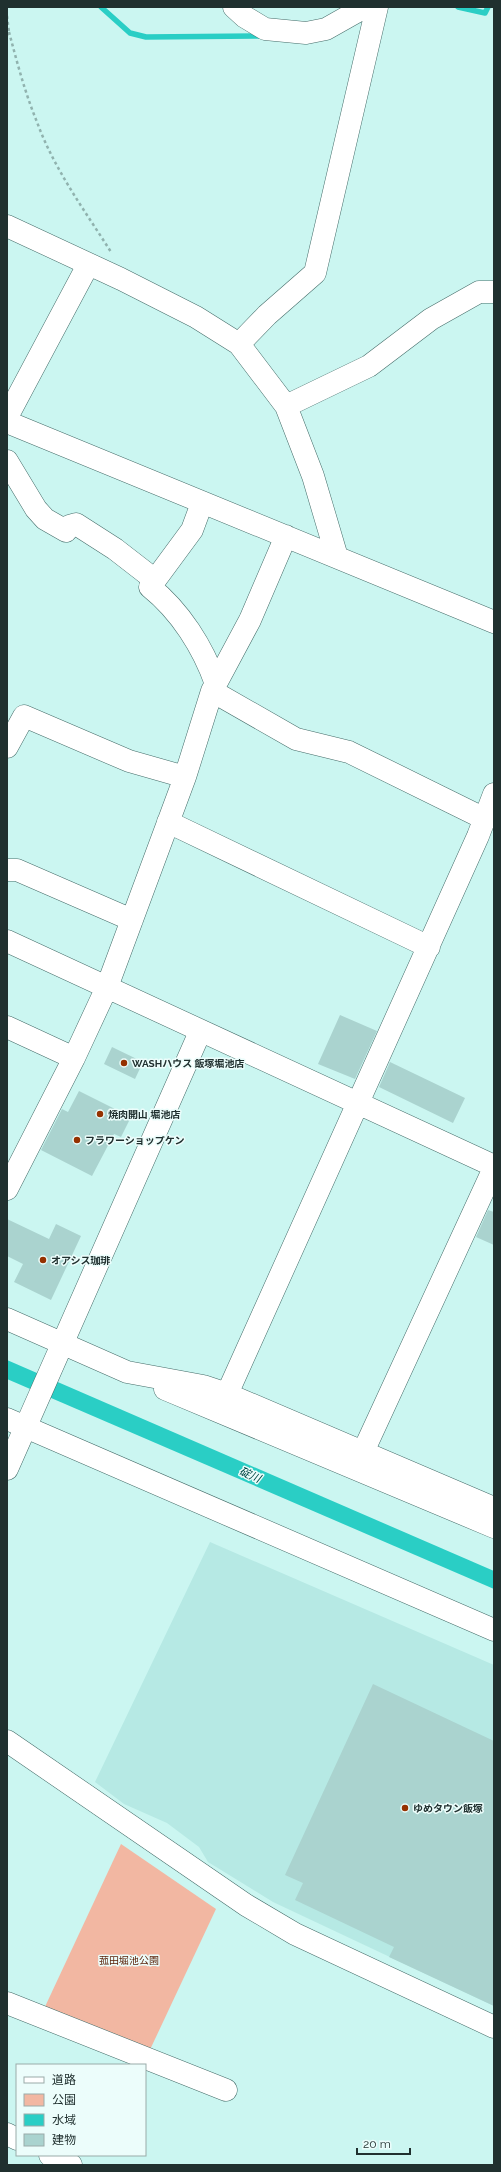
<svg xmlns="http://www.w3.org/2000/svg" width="501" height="2172" font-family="Raleway,'Noto Sans JP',sans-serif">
<rect width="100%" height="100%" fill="#cbf6f1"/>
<path fill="#b6e9e4" d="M210,1542l284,123v341l-221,-104 -65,-40 -9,-15 -32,-24 -43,-19 -29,-22z"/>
<path fill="#f2b7a2" d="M121,1844l95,65 -68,145 -105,-43z"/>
<path fill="#2acec5" d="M7,1360l487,211v18l-487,-210z"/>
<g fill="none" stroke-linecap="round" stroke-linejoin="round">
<path stroke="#2acec5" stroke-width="5.5" d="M101,7l29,26 16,4 116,-1
M458,7l27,6 3,-6"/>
</g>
<path fill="#aad3cf" d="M340,1015l37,16 -22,48 -37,-15z
M112,1047l31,15 -8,17 -31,-15z
M390,1062l75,36 -12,25 -74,-36z
M79,1091l52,26 -10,20 -7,-3 -22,42 -51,-26 21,-41 6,3z
M488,1210l6,2v33l-18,-8z
M7,1219l42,20 7,-15 25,12 -30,64 -37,-18 9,-18 -16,-8z
M373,1684l121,57v265l-105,-49 5,-10 -99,-47 8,-17 -18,-8z"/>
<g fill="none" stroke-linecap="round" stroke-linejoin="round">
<g stroke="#456c69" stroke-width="23">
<path id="minor" d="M234,7l11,10 20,12 41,4 20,-4 39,-22
M7,226l114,53 75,38 43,27 47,62 27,70 24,81
M239,344l28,-29 48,-42 62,-266
M286,406l83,-40 62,-47 48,-27h15
M7,417l81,-152
M7,422l487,200
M7,461l29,48 9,10 21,12 3,-5 7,-2 39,25 40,31
M202,503l-10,27 -42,57c30,24 53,60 66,97
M212,691l84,48 53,13 136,67
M7,747l17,-31 105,45 56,16
M168,822l261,125
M7,870h10l115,50
M7,941l487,225
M7,1027l67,31
M7,1189l67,-131 33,-71 78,-210 27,-86 38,-71 36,-84
M7,1319l120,53 76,14 24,8 267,114
M165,1389l329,138
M227,1394l251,-558 16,-42
M7,1419l487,211
M363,1452l131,-284
M7,1469l193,-437
M7,1741l239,164 49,29 199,93
M7,2003l219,87"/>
</g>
<g stroke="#456c69" stroke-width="23">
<path id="major" d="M7,2134l10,5
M50,2155l21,10"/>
</g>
<path stroke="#90b2ae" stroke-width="2.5" stroke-dasharray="3 3" stroke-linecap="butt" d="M7,16l2,16 -2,3
M9,32c8,30 16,61 28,90 17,47 48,89 74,130"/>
<use href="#minor" stroke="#fff" stroke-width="22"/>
<use href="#major" stroke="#fff" stroke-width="22"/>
</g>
<g fill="#953100" stroke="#ecfdfb" stroke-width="1.5">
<circle cx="124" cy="1063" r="4"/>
<circle cx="100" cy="1114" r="4"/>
<circle cx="77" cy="1140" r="4"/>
<circle cx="43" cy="1260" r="4"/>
<circle cx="405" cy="1808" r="4"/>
</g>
<g text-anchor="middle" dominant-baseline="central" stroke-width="3" stroke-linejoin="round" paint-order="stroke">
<g font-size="10" font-weight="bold" fill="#20302f" stroke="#ecfdfb" text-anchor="start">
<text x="132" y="1063">WASHハウス 飯塚堀池店</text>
<text x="108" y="1114">焼肉開山 堀池店</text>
<text x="85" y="1140">フラワーショップケン</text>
<text x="51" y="1260">オアシス珈琲</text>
<text x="413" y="1808">ゆめタウン飯塚</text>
</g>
<g font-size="10" fill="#571c03" stroke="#ecfdfb">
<text x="129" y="1960">菰田堀池公園</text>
</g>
<g font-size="11" font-style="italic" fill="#004744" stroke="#ecfdfb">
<text transform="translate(250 1475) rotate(24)">碇川</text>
</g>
</g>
<rect width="501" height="2172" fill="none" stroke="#20302f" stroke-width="16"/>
<rect x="16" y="2064" width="130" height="92" fill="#ecfdfb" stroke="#9aaba9"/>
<rect x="24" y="2077" width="20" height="6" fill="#ffffff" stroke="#9aaba9"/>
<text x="52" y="2084" font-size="12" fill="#20302f">道路</text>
<rect x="24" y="2094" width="20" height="12" fill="#f2b7a2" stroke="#9aaba9"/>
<text x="52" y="2104" font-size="12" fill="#20302f">公園</text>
<rect x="24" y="2114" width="20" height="12" fill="#2acec5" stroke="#9aaba9"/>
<text x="52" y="2124" font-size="12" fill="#20302f">水域</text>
<rect x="24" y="2134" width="20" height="12" fill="#aad3cf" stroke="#9aaba9"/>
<text x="52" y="2144" font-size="12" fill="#20302f">建物</text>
<path d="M357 2148v6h53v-6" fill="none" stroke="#20302f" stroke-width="2"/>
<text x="363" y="2148" font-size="12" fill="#20302f" stroke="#ecfdfb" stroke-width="3" paint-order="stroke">20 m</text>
</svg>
